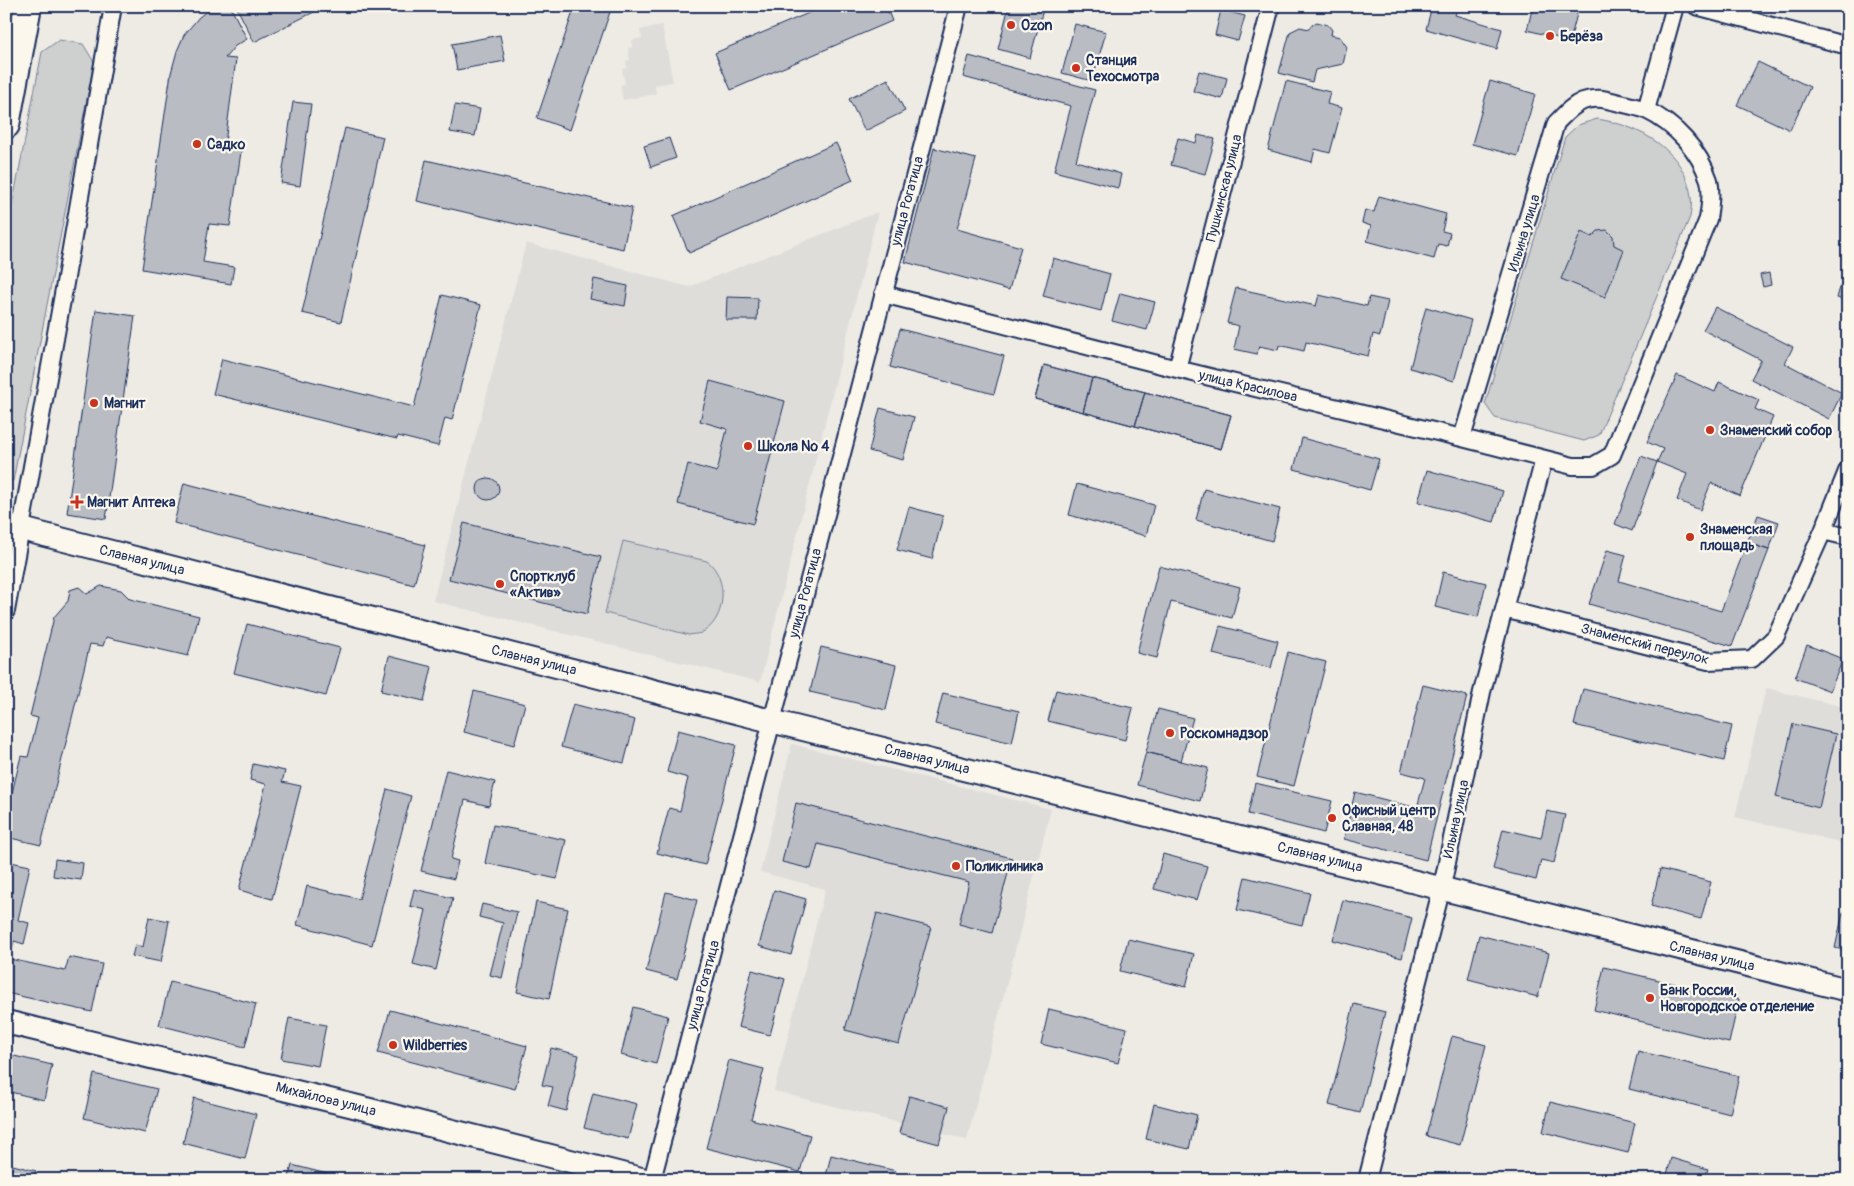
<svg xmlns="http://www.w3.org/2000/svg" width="1854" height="1186" font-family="Pangolin,sans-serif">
<rect width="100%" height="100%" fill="#eeebe4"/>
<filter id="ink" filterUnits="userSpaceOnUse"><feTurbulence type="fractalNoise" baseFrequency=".02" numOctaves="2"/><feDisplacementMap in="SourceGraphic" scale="10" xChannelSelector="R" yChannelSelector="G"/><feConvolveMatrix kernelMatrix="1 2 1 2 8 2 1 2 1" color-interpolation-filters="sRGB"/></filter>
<g filter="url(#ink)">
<path fill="#deddda" d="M662,25l11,57 -18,3 1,9 -33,6 -3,-15 5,-1 -3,-15 5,-1 -1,-7 4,-1 -2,-12 5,-1 -1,-7 10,-2 -2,-8z
M878,212l-118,470 -327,-81 93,-358 163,44z
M1766,688l82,20v136l-113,-27z
M792,744l259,65 -84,331 -193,-49 51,-202 -65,-17z"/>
<path fill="#cecfcf" stroke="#747f96" d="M59,40l24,4 11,18 -81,419 -7,-1v-243l36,-185z
M1597,119c42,6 89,32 94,78 1,7 0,14 -1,20l-91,218 -15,6 -89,-23 -10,-14 80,-267 13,-12z
M623,541l84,20c22,16 20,60 -6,72 -3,1 -8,1 -12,2l-84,-22z"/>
<path fill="#b9bcc3" stroke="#1b2f5e" d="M230,6l17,33 -12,7 -10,12 11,1 -11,84 17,2 -12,81 -21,-2 -6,38 31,5 -3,17 -89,-15 29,-196 6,-22 7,-16 15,-18 15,-11z
M236,6h90l-72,36z
M575,6h37l-42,124 -33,-12z
M825,6h61l6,15 -161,69 -16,-37z
M1009,6h35l-14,52 -32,-9z
M1432,6h26l-3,9 47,14 -5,20 -71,-20z
M1533,6h46l-9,35 -43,-11z
M1221,10l24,6 -7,25 -23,-6z
M1317,22l11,3 4,5 -1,5 9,2 7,10 -4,17 -28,6 -3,12 -33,-9 11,-41 10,-5 9,2 2,-4z
M1075,24l31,8 -14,49 -30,-8z
M500,35l5,26 -48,9 -5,-26z
M969,56l126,34 -19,71 45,13 -3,14 -64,-17 17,-65 -108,-29z
M1758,62l52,25 -20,43 -53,-25z
M1199,71l28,7 -5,21 -29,-8z
M888,79l17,32 -40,20 -16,-32z
M1286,81l44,11 -3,12 15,4 -12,45 -15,-4 -3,13 -44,-12z
M1490,81l45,13 -17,62 -46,-12z
M293,102l18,2 -11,82 -19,-3z
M455,105l25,4 -5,27 -25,-4z
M345,128l38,9 -42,185 -39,-9z
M1198,135l17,4 -10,35 -34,-9 7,-27 18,5z
M669,138l7,20 -25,9 -7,-21z
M836,143l17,37 -164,73 -16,-37z
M934,148l42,11 -19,70 64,18 -12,43 -104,-28z
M426,160l206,48 -9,41 -206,-48z
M1379,196l67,18 -4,17 8,2 -3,13 -9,-2 -4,15 -67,-18 4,-15 -9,-3 3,-13 9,2z
M1607,230l6,6 1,9 10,5 -19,47 -44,-18 20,-47 11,5 6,-6z
M1053,258l57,16 -9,37 -58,-15z
M1848,259v42l-11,-3z
M1769,273l2,12 -8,2 -3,-12z
M594,279l34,7 -3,20 -35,-7z
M1236,288l80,18 3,-11 48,11 2,-9 19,4 -8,35 -7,-2 -5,22 -62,-14 -2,9 -25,-6 -1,5 -19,-4 -2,8 -23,-5 5,-23 -12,-3z
M1120,293l35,9 -8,28 -35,-9z
M442,295l39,10 -29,115 -7,-2 -7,28 -40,-10 -1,3 -184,-45 9,-35 192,48z
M727,297l31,1 -1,22h-31z
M1426,307l45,13 -17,61 -44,-13z
M1715,307l78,40 -8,16 57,30 -13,26 -78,-40 10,-19 -58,-30z
M96,310l39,6 -29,203 -39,-6z
M900,329l104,27 -10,38 -104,-27z
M1044,365l187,50 -10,34 -186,-50z
M1044,365l48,13 -9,34 -48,-13z
M1677,375l38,17 4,-10 40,18 -4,9 18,8 -33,79 -29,-13 -11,27 -23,-10 10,-26 -30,-12 6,-13 -16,-7z
M1092,378l53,14 -10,34 -52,-14z
M710,381l75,20 -32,123 -75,-20 10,-40 29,8 10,-43 -27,-8z
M1145,392l86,23 -10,34 -86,-23z
M880,408l34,9 -11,43 -34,-9z
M1302,438l77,21 -9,31 -76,-21z
M1641,456l16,6 -25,69 -17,-7z
M1427,470l76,21 -9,31 -76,-20z
M477 489a11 11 0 1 1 22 0a11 11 0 1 1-22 0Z
M184,483l241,62 -11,40 -240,-62z
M1077,484l77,21 -8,31 -77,-21z
M1204,489l76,20 -8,32 -76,-21z
M909,507l34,9 -11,43 -35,-9z
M1758,515l21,7 -10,28 -22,-7z
M464,523l137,34 -14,57 -138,-35z
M1747,543l22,7 -37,96 -143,-42 18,-54 19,5 -7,26 102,30z
M1159,566l81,21 -8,31 -61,-16 -14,56 -20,-5z
M1443,572l43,11 -8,34 -43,-10z
M101,586l20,4 9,9 69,17 -11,40 -82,-19 -3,9 -13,-2 -49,201 -35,-8v-20l15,-61 7,1 10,-39 -8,-2 24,-99 14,-16 2,-11 9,-3 8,7z
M247,624l93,24 -14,48 -92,-23z
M1220,626l58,15 -7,27 -58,-14z
M1807,645l36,14 -13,32 -35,-13z
M821,647l75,18 -10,45 -76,-18z
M1288,652l38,10 -32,124 -37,-9z
M389,656l43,11 -8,34 -43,-10z
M1423,685l44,11 -41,164 -82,-21 11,-47 62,16 8,-30 -24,-6z
M1583,689l149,37 -8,35 -150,-36z
M1056,690l77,18 -8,32 -77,-19z
M474,691l51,13 -11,41 -50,-13z
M943,693l76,18 -7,32 -77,-19z
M573,704l62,16 -11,43 -63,-16z
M1158,709l35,9 -12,43 -35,-9z
M1793,724l43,10 -17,74 -43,-11z
M678,730l58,15 -31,120 -48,-12 12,-45 11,3 8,-33 -21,-6z
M1146,752l62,16 -8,33 -63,-16z
M253,764l32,7 -3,11 19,4 -29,113 -33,-9 27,-106 -16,-4z
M446,770l49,12 -6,24 -24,-6 -14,59 7,2 -4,18 -33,-8z
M1255,783l77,18 -8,32 -76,-19z
M387,789l24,7 -39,149 -75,-20 10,-39 52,13z
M796,803l216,55 -20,75 -33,-9 10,-42 -151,-38 -7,25 -29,-7z
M1547,811l18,4 -11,48 -13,-3 -5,20 -43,-11 10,-40 38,9z
M493,825l73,15 -9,39 -72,-16z
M1163,854l44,12 -10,34 -43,-11z
M55,859l28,4 -2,17 -28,-4z
M6,861l24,5 -12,54 11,3 -5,21 -10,-3 -4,18 55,12 4,-14 33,7 -10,48 -86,-19z
M1660,869l51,13 -10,37 -50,-13z
M1245,877l65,16 -8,32 -65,-15z
M414,889l39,9 -17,72 -23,-6 13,-54 -16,-4z
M774,890l32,9 -15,56 -32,-9z
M666,892l31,8 -20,79 -31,-8z
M1343,900l69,18 -10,40 -69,-18z
M536,902l32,7 -19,90 -32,-7z
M482,904l35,8 -15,66 -12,-3 13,-52 -24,-6z
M877,913l54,14 -32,117 -54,-14z
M1843,913l5,1v37l-13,-3z
M149,917l20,4 -8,41 -29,-6 3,-11 8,2z
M1479,935l70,18 -11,44 -70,-18z
M1128,939l66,15 -8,33 -66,-16z
M1604,967l135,32 -10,44 -135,-33z
M752,970l33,9 -15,56 -32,-8z
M170,982l86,22 -11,43 -86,-22z
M1354,1004l31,8 -25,101 -31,-8z
M633,1007l35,9 -12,48 -35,-9z
M1049,1009l78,19 -9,35 -77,-19z
M390,1010l137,36 -12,43 -137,-36z
M289,1018l37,7 -8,41 -37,-7z
M1452,1036l34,9 -26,100 -34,-9z
M551,1048l28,7 -13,56 -18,-5 5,-19 -11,-2z
M1638,1051l101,25 -9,38 -101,-25z
M6,1054l46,11 -8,35 -38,-9z
M729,1060l35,9 -13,50 59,16 -10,37 -94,-24z
M94,1074l63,15 -12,44 -61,-15z
M593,1093l44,11 -9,35 -44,-11z
M909,1096l40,11 -10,37 -40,-11z
M194,1098l62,16 -11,45 -62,-16z
M1550,1102l85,21 -7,30 -85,-21z
M1154,1104l43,11 -8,34 -43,-10z
M831,1155l65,16 -2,9h-69z
M1671,1158l37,11 -4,11 -38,-1z
M13,1165l23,6 -3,9h-25z
M292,1165l59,15h-63z
M1416,1174l23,6h-24z"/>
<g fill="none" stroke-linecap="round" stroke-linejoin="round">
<g stroke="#1b2f5e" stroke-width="20">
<path id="street" d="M1696,6l152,40
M1646,110l29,-104
M883,294l294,75 285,69 111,28h20l19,-11 96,-236c2,-12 4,-27 1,-39 -10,-30 -34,-56 -63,-70 -8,-3 -18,-5 -26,-7 -13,-3 -24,-7 -37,-2 -12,5 -19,14 -27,22l-94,315
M1177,369l94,-363
M1823,531l25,6
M1504,609l204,52 44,-2 24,-23 47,-105 25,-62
M6,611l58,-322 49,-283
M652,1180l307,-1174
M1367,1180l75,-293 40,-195 62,-233"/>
</g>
<g stroke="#1b2f5e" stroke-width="26">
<path id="secondary" d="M6,525l765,196 1077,269
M6,1022l348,84 291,74"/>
</g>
<g stroke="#1b2f5e" stroke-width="30">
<path id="primary" d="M6,125l22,-119"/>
</g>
<use href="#street" stroke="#fbf7ec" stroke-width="16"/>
<use href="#secondary" stroke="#fbf7ec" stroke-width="22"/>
<use href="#primary" stroke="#fbf7ec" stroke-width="26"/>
</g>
</g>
<g fill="#c8321e" stroke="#fbf7ec" stroke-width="2">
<circle cx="1011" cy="25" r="5"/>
<circle cx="1550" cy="36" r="5"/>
<circle cx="1076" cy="68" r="5"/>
<circle cx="197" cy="144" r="5"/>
<circle cx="94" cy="403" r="5"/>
<circle cx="1710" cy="430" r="5"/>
<circle cx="748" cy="446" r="5"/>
<path d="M74.5 494.5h5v5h5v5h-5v5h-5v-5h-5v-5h5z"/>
<circle cx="1690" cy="537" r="5"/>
<circle cx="500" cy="584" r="5"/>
<circle cx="1170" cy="733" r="5"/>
<circle cx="1332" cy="818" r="5"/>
<circle cx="956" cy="866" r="5"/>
<circle cx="1650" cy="998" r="5"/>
<circle cx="393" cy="1045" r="5"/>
</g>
<g text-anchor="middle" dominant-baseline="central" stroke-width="4.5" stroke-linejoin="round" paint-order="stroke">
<g font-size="14" font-weight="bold" fill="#1b2f5e" stroke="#fbf7ec" text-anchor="start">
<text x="1021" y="25">Ozon</text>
<text x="1560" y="36">Берёза</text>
<text x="1086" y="60">Станция<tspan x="1086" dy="16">Техосмотра</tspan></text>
<text x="207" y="144">Садко</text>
<text x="104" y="403">Магнит</text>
<text x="1720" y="430">Знаменский собор</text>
<text x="758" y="446">Школа № 4</text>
<text x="87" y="502">Магнит Аптека</text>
<text x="1700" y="529">Знаменская<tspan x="1700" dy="16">площадь</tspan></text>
<text x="510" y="576">Спортклуб<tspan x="510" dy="16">«Актив»</tspan></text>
<text x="1180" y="733">Роскомнадзор</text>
<text x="1342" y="810">Офисный центр<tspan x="1342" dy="16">Славная, 48</tspan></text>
<text x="966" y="866">Поликлиника</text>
<text x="1660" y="990">Банк России,<tspan x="1660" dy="16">Новгородское отделение</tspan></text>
<text x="403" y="1045">Wildberries</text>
</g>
<g font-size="14" fill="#1b2f5e" stroke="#fbf7ec">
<text transform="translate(1224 188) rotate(-76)">Пушкинская улица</text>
<text transform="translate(907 201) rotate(-75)">улица Рогатица</text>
<text transform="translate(1524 233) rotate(-73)">Ильина улица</text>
<text transform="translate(1248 386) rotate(13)">улица Красилова</text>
<text transform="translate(142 560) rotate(14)">Славная улица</text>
<text transform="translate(805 593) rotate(-75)">улица Рогатица</text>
<text transform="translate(1645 644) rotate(14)">Знаменский переулок</text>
<text transform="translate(534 660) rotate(14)">Славная улица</text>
<text transform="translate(927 759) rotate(14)">Славная улица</text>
<text transform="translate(1456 819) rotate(-78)">Ильина улица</text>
<text transform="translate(1320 857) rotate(14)">Славная улица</text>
<text transform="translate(1712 956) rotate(14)">Славная улица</text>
<text transform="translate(703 985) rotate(-75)">улица Рогатица</text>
<text transform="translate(326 1099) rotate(14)">Михайлова улица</text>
</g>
</g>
<rect width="1854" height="1186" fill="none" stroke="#fbf7ec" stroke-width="25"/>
<rect x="12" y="12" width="1829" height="1161" fill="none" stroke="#1b2f5e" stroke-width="2" filter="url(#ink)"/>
</svg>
